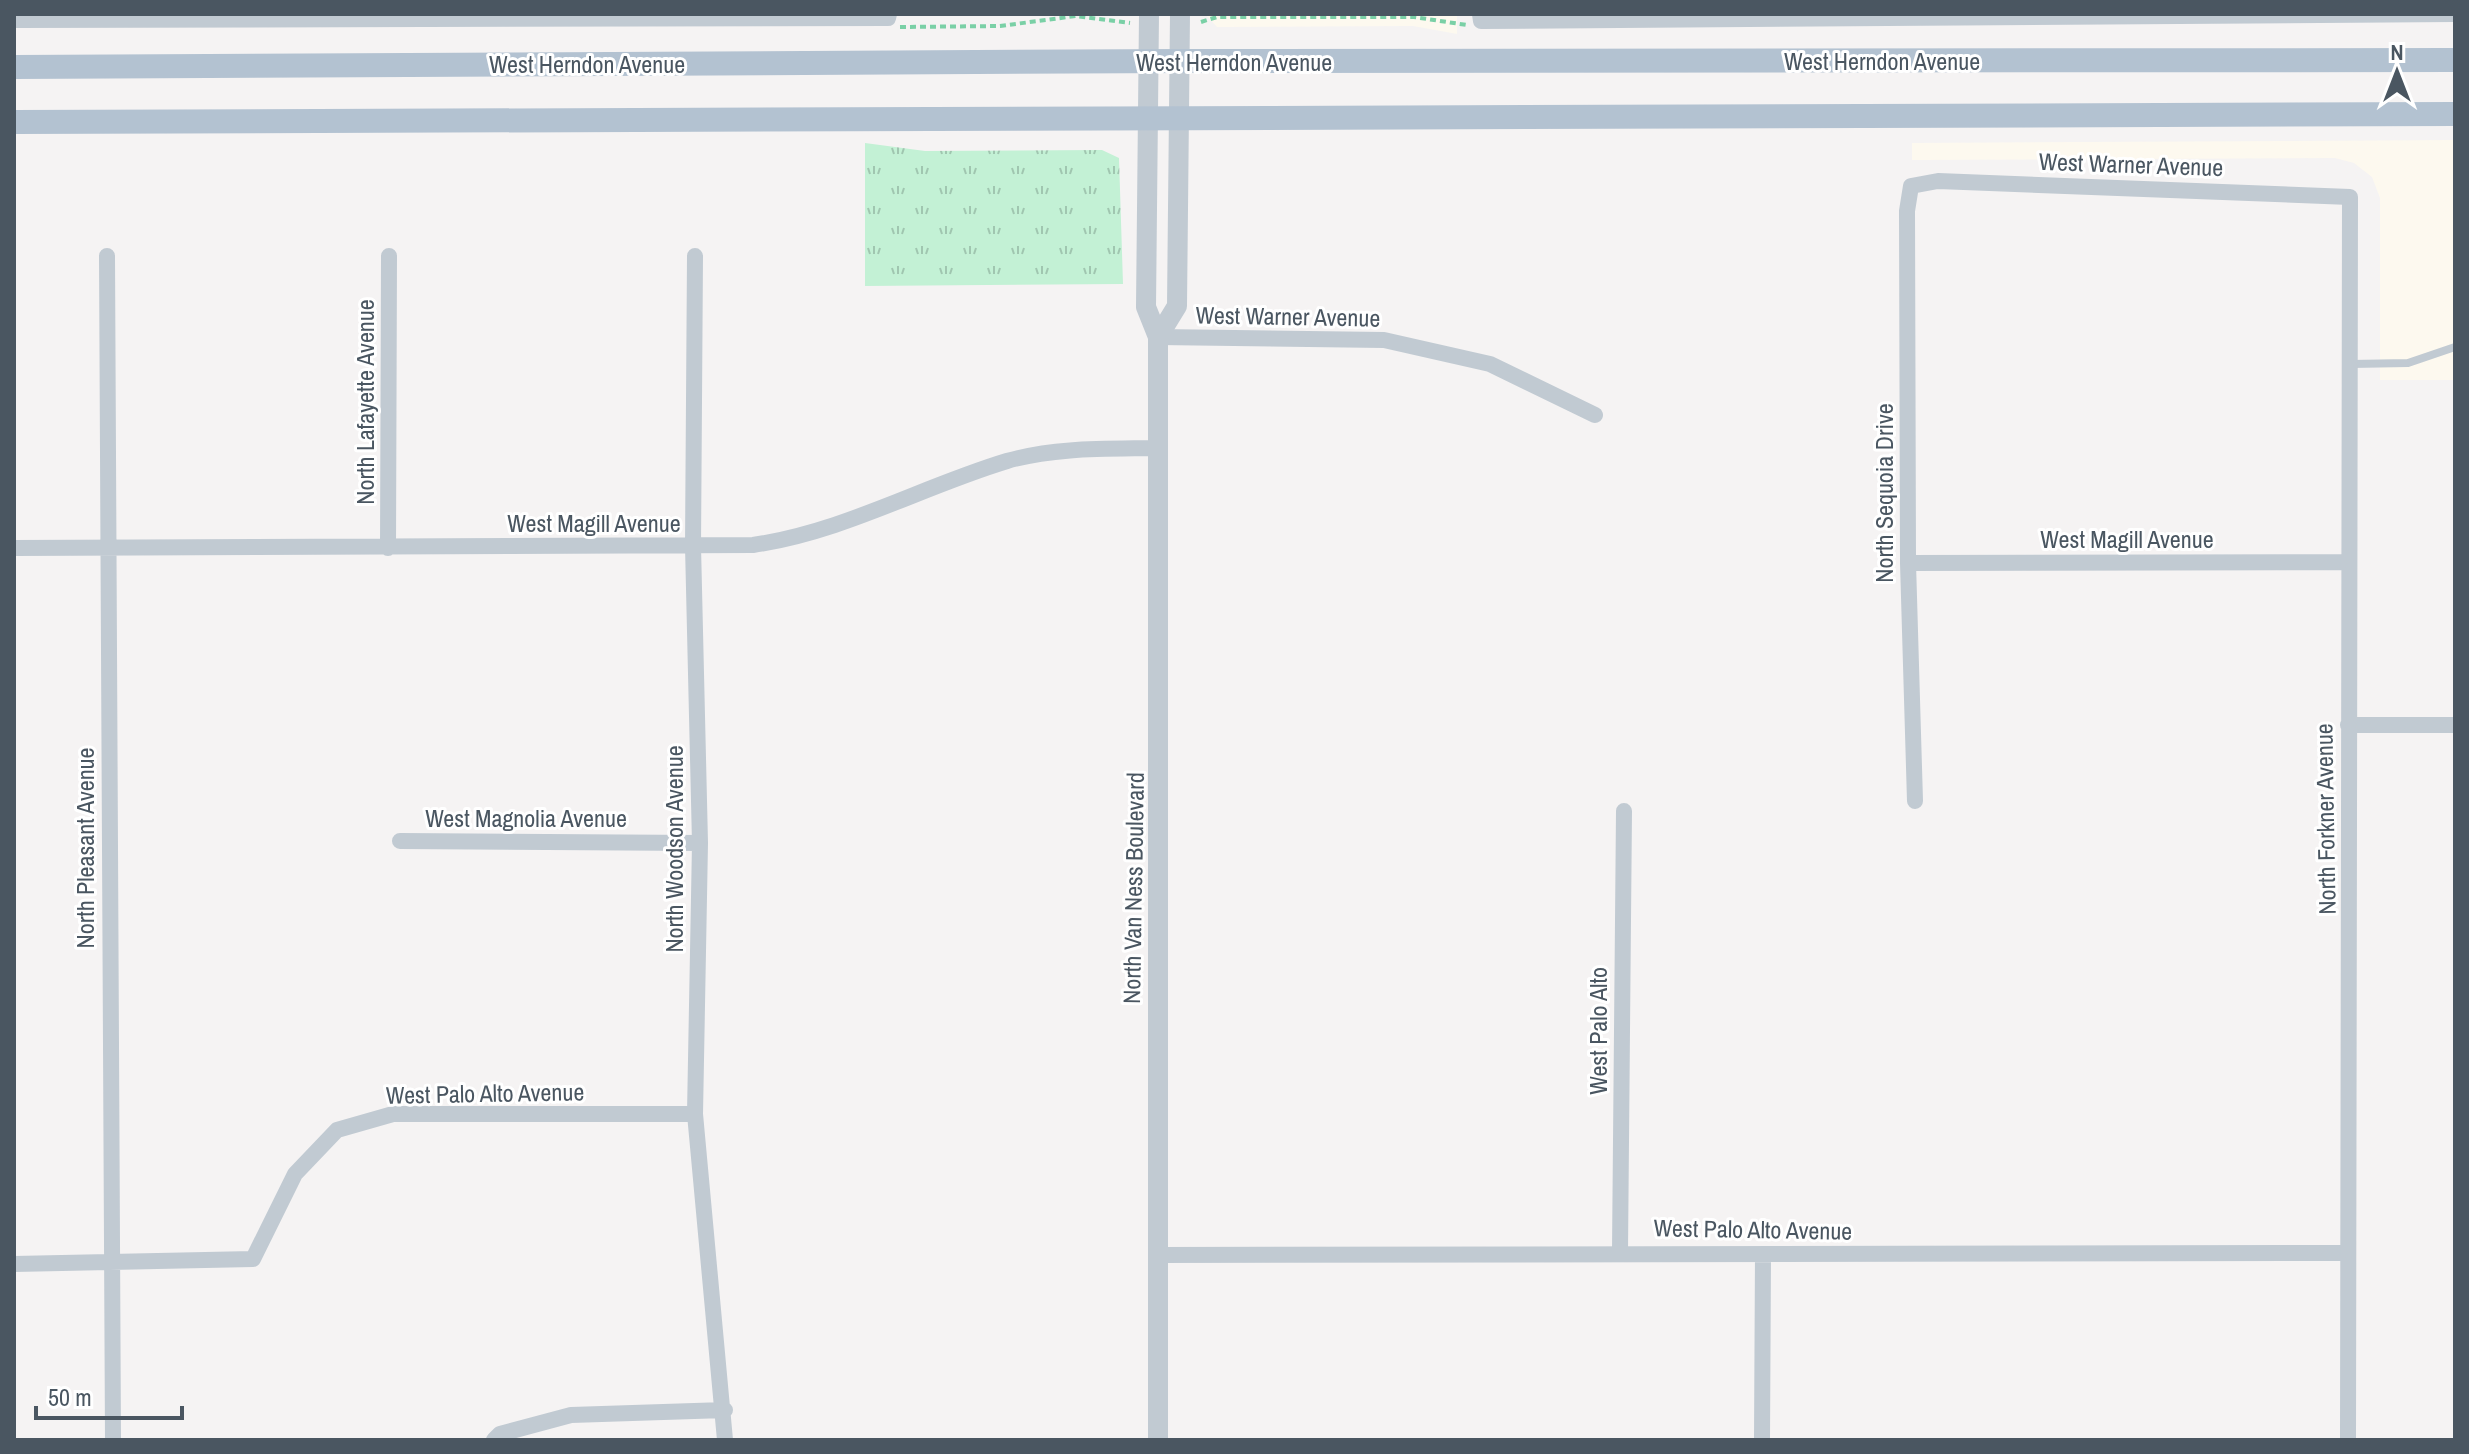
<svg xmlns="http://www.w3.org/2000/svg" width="2469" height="1454" font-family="'Archivo Narrow',sans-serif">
<defs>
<pattern id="grass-tufts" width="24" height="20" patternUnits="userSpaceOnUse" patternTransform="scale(2)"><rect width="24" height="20" fill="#c3f1d5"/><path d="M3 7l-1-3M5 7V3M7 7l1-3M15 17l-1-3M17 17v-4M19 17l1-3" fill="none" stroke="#a0c6b0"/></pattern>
</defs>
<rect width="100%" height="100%" fill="#f5f3f3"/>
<path fill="#fdf9ef" d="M1205,14h252v20l-44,-8 -196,1z
M2455,140v240h-75v-182l-8,-21 -18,-14 -19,-5 -423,2v-17z"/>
<path fill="url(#grass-tufts)" d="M865,143l60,8 177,-1 17,8 4,126 -258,2z"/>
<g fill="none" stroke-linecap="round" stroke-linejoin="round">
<path stroke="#7ad0a6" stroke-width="4" stroke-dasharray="6 4" stroke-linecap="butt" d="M1201,22l16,-5h197l53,8
M900,27l100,-1 76,-10 54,7"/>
<path stroke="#c1cad2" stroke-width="8" d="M2351,364l57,-1 47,-16"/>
<path stroke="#c1cad2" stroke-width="16" d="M1480,14l1,7 974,-7
M14,20l874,-2 1,-4
M107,256l6,1184
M695,256l-2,290 7,297 -5,271 30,326
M1158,337l226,3 106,24 105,51
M14,548l739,-3c90,-13 168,-58 254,-84 49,-14 101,-12 151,-13
M388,548l1,-292
M1908,563l439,-1
M2348,725h107
M1915,801l-7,-238 -1,-352 4,-25 27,-5 412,16 -2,1243
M400,841l300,2
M1620,1251l4,-440
M1158,1255l1190,-2
M14,1264l239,-5 42,-85 42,-44 56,-16h302
M494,1440l6,-6 71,-19 154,-5
M1762,1440l1,-186"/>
<path stroke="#c1cad2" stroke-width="20" d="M1149,14l-3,293 12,30c2,367 1,735 0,1103
M1158,337l19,-31 3,-292"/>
<path stroke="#b3c2d1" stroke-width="24" d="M14,67l1167,-6 1274,-1
M14,122l2441,-8"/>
</g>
<g text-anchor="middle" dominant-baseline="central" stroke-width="6" stroke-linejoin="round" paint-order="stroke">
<g font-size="24" fill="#4a5661" stroke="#fff">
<text x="1882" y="61">West Herndon Avenue</text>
<text x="1234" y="62">West Herndon Avenue</text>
<text x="587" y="64">West Herndon Avenue</text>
<text transform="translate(2131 164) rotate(2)">West Warner Avenue</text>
<text transform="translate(1288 316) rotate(1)">West Warner Avenue</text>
<text transform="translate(365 402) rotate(-90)">North Lafayette Avenue</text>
<text transform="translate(1884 493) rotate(-90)">North Sequoia Drive</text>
<text x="594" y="523">West Magill Avenue</text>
<text x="2127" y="539">West Magill Avenue</text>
<text x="526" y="818">West Magnolia Avenue</text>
<text transform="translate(2325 819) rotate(-91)">North Forkner Avenue</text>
<text transform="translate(85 848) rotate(-90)">North Pleasant Avenue</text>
<text transform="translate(674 849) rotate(-90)">North Woodson Avenue</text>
<text transform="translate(1133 888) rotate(-89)">North Van Ness Boulevard</text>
<text transform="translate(1598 1031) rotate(-90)">West Palo Alto</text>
<text transform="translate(485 1093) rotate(-1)">West Palo Alto Avenue</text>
<text transform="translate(1753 1229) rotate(1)">West Palo Alto Avenue</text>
</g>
</g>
<rect width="2469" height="1454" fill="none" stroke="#4a5661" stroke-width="32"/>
<g transform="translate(2397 72)" stroke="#ffffff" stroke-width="6" paint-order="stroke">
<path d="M0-6L14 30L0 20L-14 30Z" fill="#4a5661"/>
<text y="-12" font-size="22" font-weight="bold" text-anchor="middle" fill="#4a5661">N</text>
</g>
<path d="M36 1406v12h146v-12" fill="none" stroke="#4a5661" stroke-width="4"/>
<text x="48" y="1406" font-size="24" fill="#4a5661" stroke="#ffffff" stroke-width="6" paint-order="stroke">50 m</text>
</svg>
